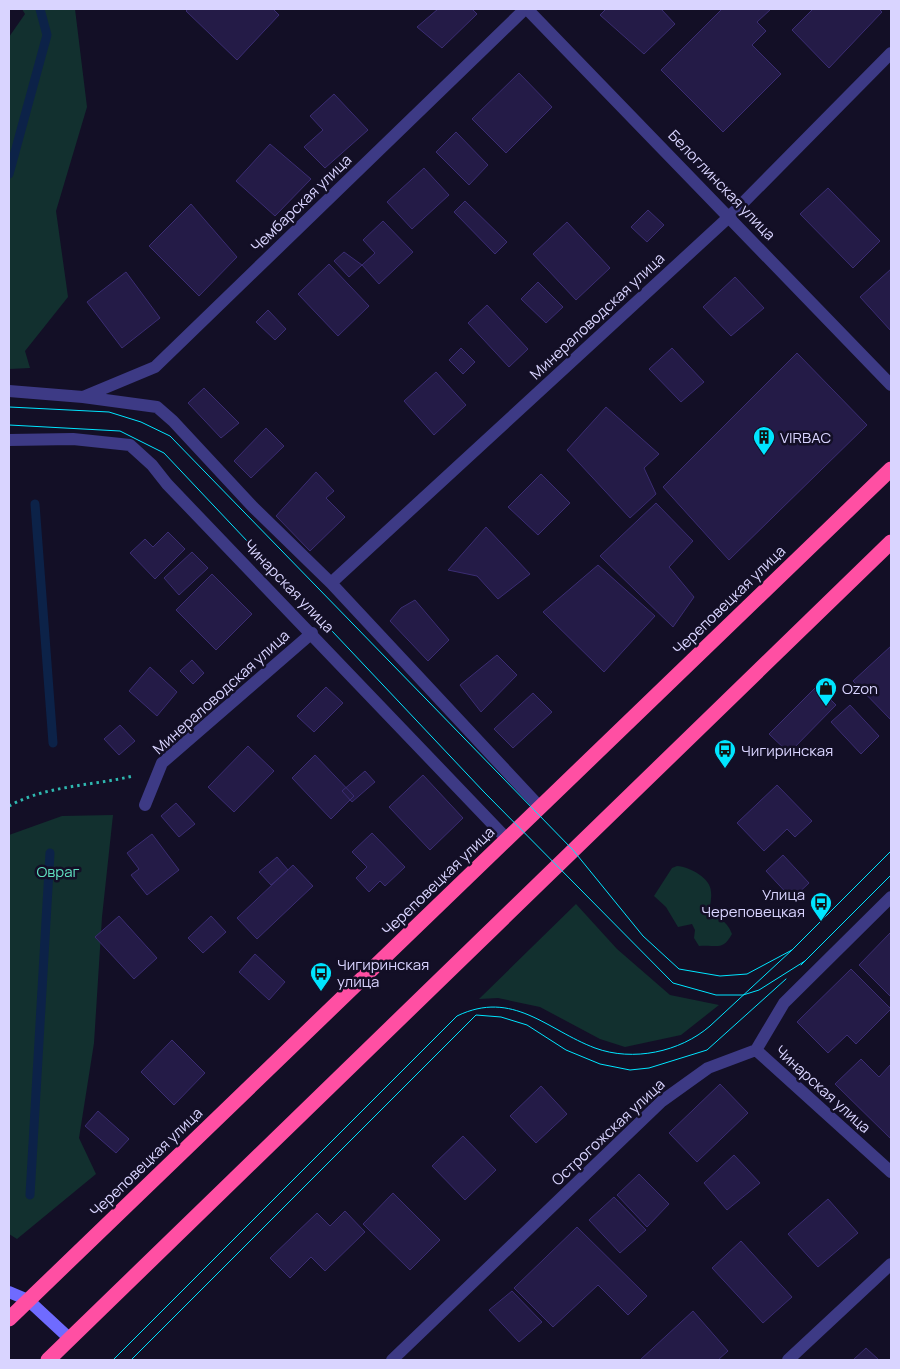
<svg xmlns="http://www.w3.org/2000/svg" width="900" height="1369" font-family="Manrope,sans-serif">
<rect width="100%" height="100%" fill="#130f26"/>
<path fill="#12302f" d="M22,9h53l12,98 -31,104 12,86 -43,54 5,17 -21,1v-332l16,-23z
M113,815l-11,102 -8,126 -15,95 17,36 -79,65 -8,-5v-399l53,-19z
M677,866c13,1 34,12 34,26 1,8 -2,16 -2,24 12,3 18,5 23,18 -10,18 -16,10 -33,12l-5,-8 1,-8 -3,-6 -14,3 -12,-20 -12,-11 18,-28z
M576,904l41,45 53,46 49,10 -38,30 -56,12 -25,-8 -60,-32 -42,-9 -19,1z"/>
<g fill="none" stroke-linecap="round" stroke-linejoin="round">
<path stroke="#0c2248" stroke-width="9" d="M9,174l38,-139 -7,-26
M35,504l18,239
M30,1195l20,-342"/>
</g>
<path fill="#241b47" stroke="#3b2d73" d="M188,9h85l6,6 -42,45 -51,-49z
M438,9h34l5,5 -35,34 -25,-21z
M606,9h55l14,15 -31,30 -44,-39z
M722,9h49l-14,13 9,9 -14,14 29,29 -58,58 -62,-62z
M813,9h66l3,3 -53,56 -37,-38z
M519,73l33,34 -46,46 -34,-34z
M334,94l34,36 -43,38 -21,-21 19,-17 -13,-14z
M456,132l32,33 -19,20 -33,-33z
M270,144l41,35 -36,37 -39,-35z
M424,168l25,27 -37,34 -25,-27z
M828,188l52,53 -27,27 -53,-54z
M465,201l42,41 -12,12 -41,-42z
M191,204l46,53 -38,39 -50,-50z
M648,210l16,15 -17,17 -16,-15z
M383,221l30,31 -34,32 -17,-19 13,-12 -12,-13z
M567,222l43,46 -34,32 -43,-46z
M344,252l18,13 -13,12 -15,-16z
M329,264l40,42 -31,30 -40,-42z
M891,269v62l-31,-34z
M126,272l34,46 -38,30 -35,-46z
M735,277l29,31 -33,28 -28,-29z
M538,282l25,25 -17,16 -25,-24z
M487,305l41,44 -19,18 -41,-44z
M268,310l18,19 -11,11 -19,-18z
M461,348l14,14 -12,12 -14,-14z
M672,348l32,34 -23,20 -32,-33z
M797,353l70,72 -138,135 -66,-73z
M436,372l30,33 -32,30 -30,-34z
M204,388l35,35 -18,15 -33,-35z
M606,407l53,47 -15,14 12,26 -26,24 -63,-68z
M266,428l18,18 -33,32 -17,-17z
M316,472l18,19 -8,7 19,19 -35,34 -34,-35z
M541,474l29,29 -32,32 -30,-28z
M656,503l37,38 -24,26 25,30 -21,30 -73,-71z
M486,527l44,47 -32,25 -21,-23 -29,-6z
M168,532l17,17 -30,30 -25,-26 15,-14 8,8z
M192,552l16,16 -29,27 -15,-17z
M598,565l57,51 -51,56 -61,-60z
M212,574l40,40 -36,36 -40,-40z
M415,600l34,40 -21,21 -38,-40 11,-13z
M891,646v74l-38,-39z
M497,655l20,20 -36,37 -21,-27z
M192,660l12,13 -11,11 -13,-13z
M150,667l27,25 -20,24 -28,-25z
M817,686l19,19 -47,48 -20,-19z
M326,687l17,16 -29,29 -17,-16z
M533,693l19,19 -39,36 -19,-19z
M850,705l29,31 -18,18 -30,-32z
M120,725l15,16 -16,14 -15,-16z
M248,746l26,25 -40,41 -26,-25z
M315,755l39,41 -23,23 -39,-41z
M365,771l10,11 -23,20 -10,-11z
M423,775l40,43 -33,32 -41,-43z
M777,785l35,36 -17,16 -8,-8 -23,22 -27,-28z
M176,803l19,21 -16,13 -18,-21z
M372,833l33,34 -20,19 -5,-5 -11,11 -13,-14 11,-11 -15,-15z
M152,834l27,36 -32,25 -16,-20 8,-6 -12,-16z
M783,855l26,28 -17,16 -26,-28z
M277,857l11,13 -17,15 -12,-13z
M293,865l20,21 -56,53 -20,-21z
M119,916l38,42 -23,21 -39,-42z
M211,916l15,16 -23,21 -15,-15z
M891,932v65l-32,-32z
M255,954l30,28 -16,18 -30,-28z
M851,969l40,40 -35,35 -9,-9 -19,18 -31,-31z
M172,1040l33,33 -31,32 -33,-33z
M861,1059l18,18 12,-13v75l-56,-55z
M720,1084l28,29 -51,49 -28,-29z
M541,1086l26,28 -31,29 -26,-27z
M98,1111l31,28 -13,14 -31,-27z
M463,1136l33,34 -31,30 -33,-34z
M734,1155l26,28 -33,27 -23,-27z
M639,1174l30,30 -22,23 -30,-32z
M393,1193l47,47 -30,30 -47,-46z
M614,1197l32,33 -26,23 -31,-33z
M828,1199l30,34 -40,34 -30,-33z
M345,1211l20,21 -40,39 -14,-14 -21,21 -20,-20 47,-45 13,13z
M577,1227l70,69 -19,19 -30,-30 -45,42 -39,-39z
M741,1241l51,56 -29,26 -51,-55z
M512,1291l30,31 -23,20 -30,-32z
M693,1311l35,40 -10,9h-78z
M866,1348l13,12h-26z"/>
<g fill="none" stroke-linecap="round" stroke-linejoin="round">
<path stroke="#2fb8b0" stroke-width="3" stroke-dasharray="2.5 4" stroke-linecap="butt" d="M9,806c38,-21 83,-20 124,-30"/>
<path stroke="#3d3a85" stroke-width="12" d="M527,9l364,376
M9,391l74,6 74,10 16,14 80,86 78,76
M83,397l72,-30 370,-358
M9,440l64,-1 57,6 22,20 15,19 340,355
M145,805l17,-42 150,-130
M540,807l-209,-224 399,-367 161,-163
M756,1050l135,122
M392,1360l270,-259 46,-33 48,-18 28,-47 107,-106
M788,1360l103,-96"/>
<path stroke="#6f6bff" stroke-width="12" d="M9,1292l19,8 41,38"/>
<path stroke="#ff4fa3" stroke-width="15" d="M9,1319l882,-850
M48,1360l843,-818"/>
<path stroke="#00e5ff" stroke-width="1" d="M9,407l100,5 32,10 29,14 403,414 70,86 36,33 41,7 27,-2 45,-24
M9,425l111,6 44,22 320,339 189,191 43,12h27l16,-5 46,-29
M801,965l90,-90
M113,1360l344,-344c56,-27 90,14 138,32 38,14 85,4 115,-22l82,-76 99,-99
M131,1360l345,-345 25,2 26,8 39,25 34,14 30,6 19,-2 58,-18 79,-71"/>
</g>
<defs>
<g id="building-pin" transform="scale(1.125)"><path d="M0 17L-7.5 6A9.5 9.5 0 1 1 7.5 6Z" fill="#00e5ff" stroke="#130f26"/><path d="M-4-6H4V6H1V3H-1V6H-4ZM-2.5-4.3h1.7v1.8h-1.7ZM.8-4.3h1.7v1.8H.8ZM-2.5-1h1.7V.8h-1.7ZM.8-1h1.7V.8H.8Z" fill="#111"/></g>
<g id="shop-pin" transform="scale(1.125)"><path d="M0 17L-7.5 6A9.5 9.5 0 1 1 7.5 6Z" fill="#00e5ff" stroke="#130f26"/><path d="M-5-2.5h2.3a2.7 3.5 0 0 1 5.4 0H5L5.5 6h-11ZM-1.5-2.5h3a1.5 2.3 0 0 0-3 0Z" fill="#111"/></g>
<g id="bus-pin" transform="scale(1.125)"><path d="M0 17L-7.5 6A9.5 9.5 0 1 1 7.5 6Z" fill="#00e5ff" stroke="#130f26"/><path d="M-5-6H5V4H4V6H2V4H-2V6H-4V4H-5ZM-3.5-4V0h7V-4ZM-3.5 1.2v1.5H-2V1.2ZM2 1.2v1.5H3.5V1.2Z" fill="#111"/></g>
</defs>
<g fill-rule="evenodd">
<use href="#building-pin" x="764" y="437"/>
<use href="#shop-pin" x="826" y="688"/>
<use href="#bus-pin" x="725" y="750"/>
<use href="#bus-pin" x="821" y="903"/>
<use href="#bus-pin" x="321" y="973"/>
</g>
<g text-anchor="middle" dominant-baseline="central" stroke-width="5" stroke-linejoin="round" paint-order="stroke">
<g font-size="15" fill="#d9d4ff" stroke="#130f26">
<text transform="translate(722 185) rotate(46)">Белоглинская улица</text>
<text transform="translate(301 203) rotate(-44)">Чембарская улица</text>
<text transform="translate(597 316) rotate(-43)">Минераловодская улица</text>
<text transform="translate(289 586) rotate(46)">Чинарская улица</text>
<text transform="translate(729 600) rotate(-44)">Череповецкая улица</text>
<text transform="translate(221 692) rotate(-42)">Минераловодская улица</text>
<text transform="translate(438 881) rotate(-44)">Череповецкая улица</text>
<text transform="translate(823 1089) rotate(42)">Чинарская улица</text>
<text transform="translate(608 1132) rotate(-43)">Острогожская улица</text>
<text transform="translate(146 1162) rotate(-44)">Череповецкая улица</text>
</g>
<g font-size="15" fill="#d9d4ff" stroke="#130f26" text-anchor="start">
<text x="780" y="437">VIRBAC</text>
<text x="842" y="688">Ozon</text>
<text x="741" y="750">Чигиринская</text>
<text x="805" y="894" text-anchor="end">Улица<tspan x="805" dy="17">Череповецкая</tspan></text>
<text x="337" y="964">Чигиринская<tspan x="337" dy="17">улица</tspan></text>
</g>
<g font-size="15" fill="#5fe0c0" stroke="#130f26">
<text x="58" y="871">Овраг</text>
</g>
</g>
<rect width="900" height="1369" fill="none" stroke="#d9d4ff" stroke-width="20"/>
</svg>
